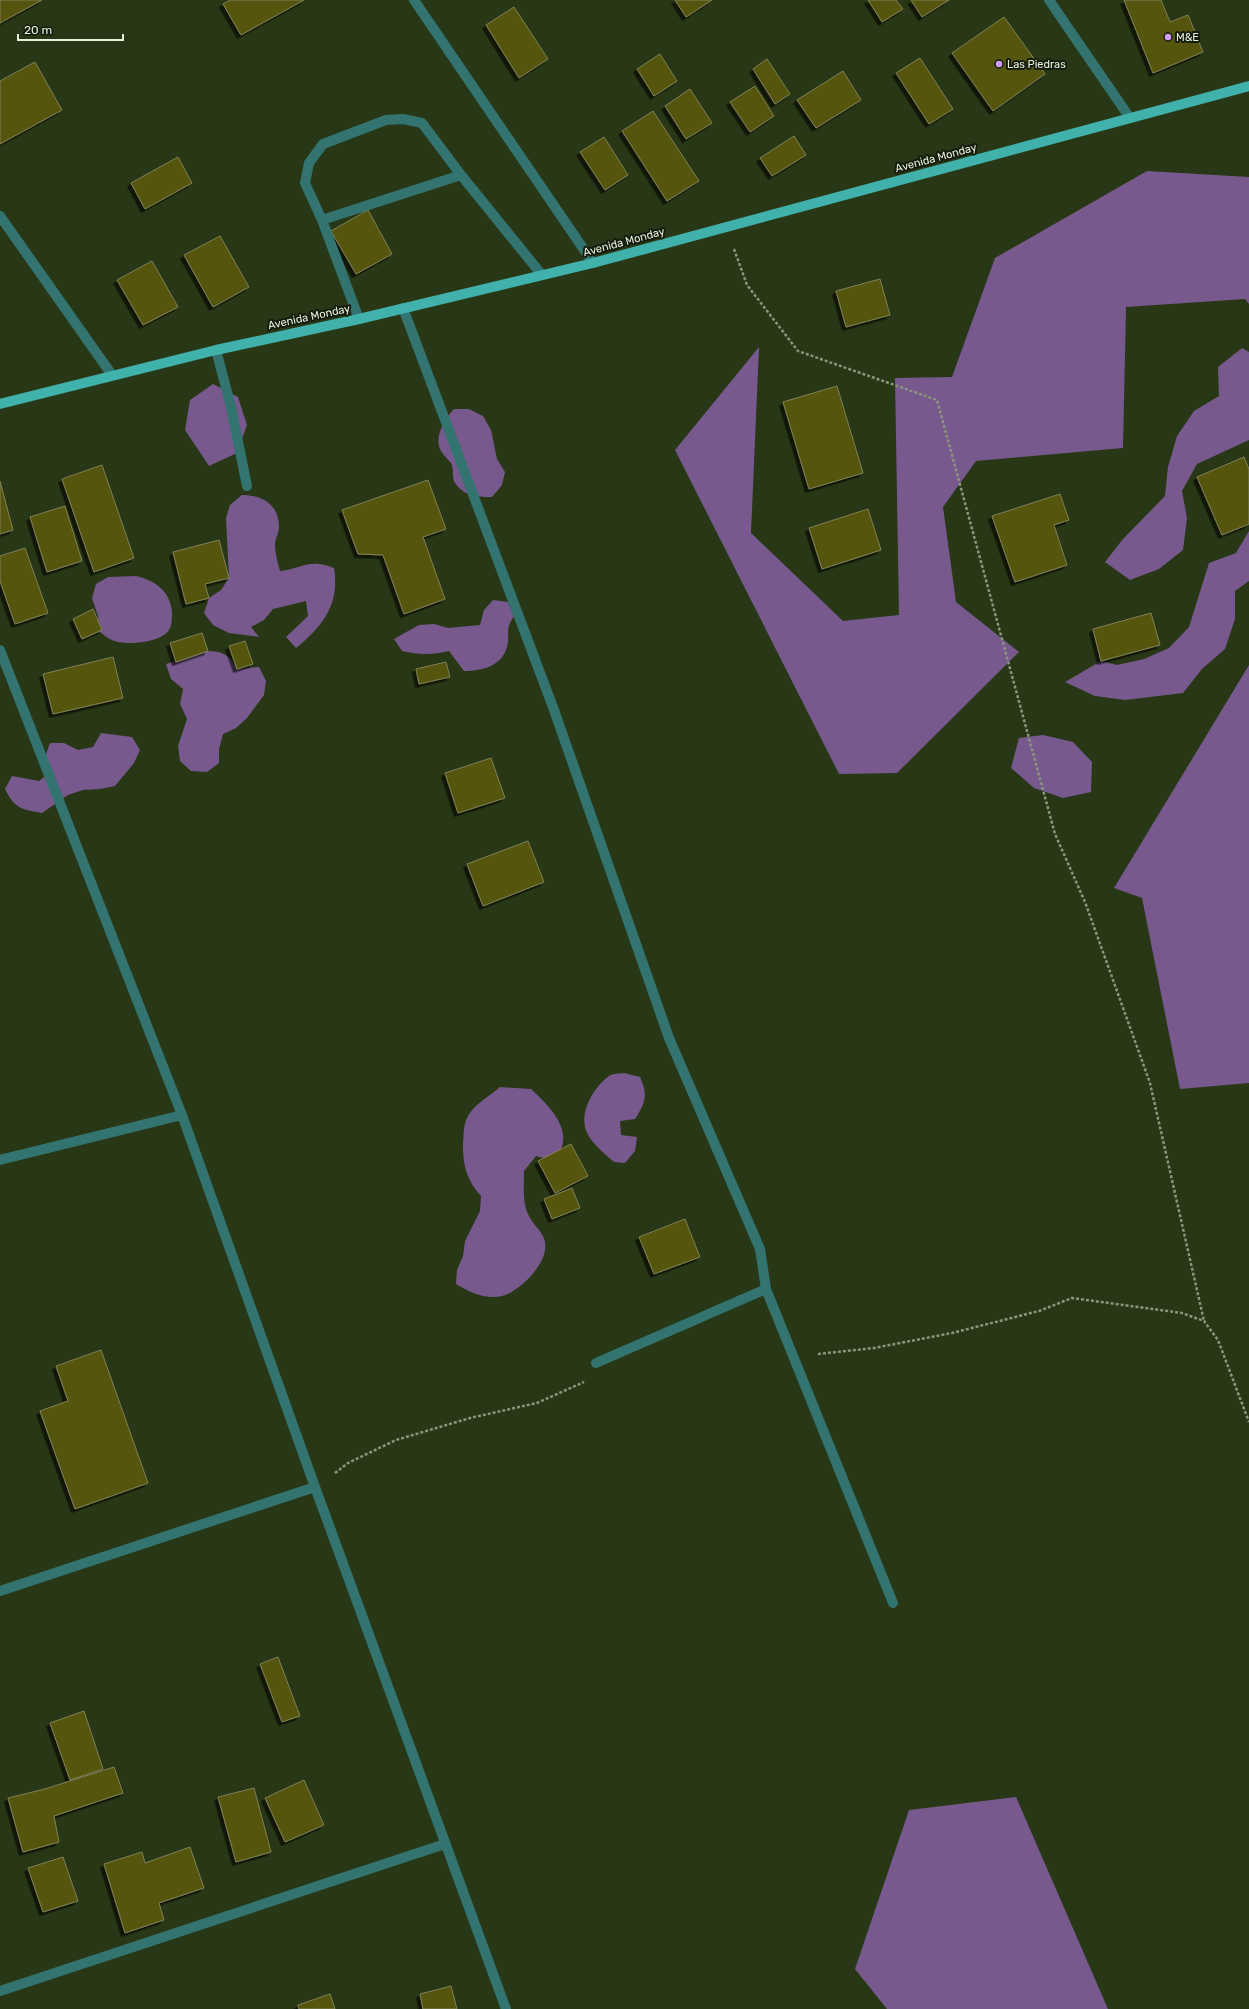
<svg xmlns="http://www.w3.org/2000/svg" width="1249" height="2009" font-family="Rubik,sans-serif">
<defs>
<filter id="shadow"><feDropShadow dx="-3.5" dy="3.5" stdDeviation="0" flood-color="#0009"/></filter>
</defs>
<rect width="100%" height="100%" fill="#283715"/>
<path fill="#77598e" d="M1147,171l102,6v127l-4,-5 -119,8 -3,141 -147,13 -33,46 13,95 63,50 -122,121 -58,1 -164,-324 84,-103 -8,186 92,88 56,-6 -4,-237 57,-1 43,-119z
M1242,348l7,4v88l-52,24 -15,27 5,27 -4,32 -24,19 -29,11 -25,-18 18,-23 42,-43 3,-29 9,-31 17,-25 25,-15 -1,-29z
M213,384l25,13 9,28 -10,28 -28,13 -24,-36 5,-30z
M454,409h15l14,7 8,14 6,29 8,13 -3,13 -10,12c-15,0 -30,-1 -38,-16 -2,-5 0,-12 -3,-18 -3,-4 -7,-7 -10,-12 -8,-14 4,-32 13,-42z
M242,495c20,0 37,9 37,32 0,5 -3,11 -4,16 0,10 2,18 5,28 24,-3 29,-13 54,-3 6,36 -11,58 -38,80l-10,-11 22,-21 -2,-15 -33,8 -9,11 -13,7 8,10 -30,-4 -16,-8 -9,-12 5,-15 12,-8 8,-12 -3,-60 4,-13z
M1249,531v50l-14,10v28l-10,30 -23,20 -19,24 -58,7 -30,-4 -30,-14 36,-21 16,4 27,-6 25,-11 20,-21 20,-64 27,-10z
M136,576c20,5 34,15 36,36 0,5 0,14 -3,18 -8,13 -45,16 -57,10 -5,-2 -9,-6 -13,-9l-1,-15 -6,-18 4,-14 12,-7z
M493,600l15,2 6,14c-8,13 -5,12 -6,26 -3,23 -24,29 -44,29l-15,-20c-16,4 -30,4 -47,0l-8,-12 25,-14 15,-1 14,4 32,-3 4,-15z
M208,651c17,1 21,4 29,18l22,-2 7,14 -2,14 -17,23 -11,10 -13,6 -4,15v14l-12,9 -16,-1 -11,-10 -2,-15 9,-27 -7,-15 3,-15 -12,-10 -5,-15z
M1249,665v418l-69,6 -38,-191 -28,-10z
M101,733l31,4 8,13 -6,13 -19,23 -15,3 -17,1 -15,5 -26,18c-21,-4 -27,-4 -37,-24l7,-13 27,5 12,-9 -6,-15 5,-14h14l14,7 15,-3z
M1043,735l30,7 19,20 -1,30 -28,6 -29,-10 -23,-20 8,-30z
M624,1073l16,4c8,18 6,25 -5,42l-15,2 1,14 16,2 -2,14 -10,12 -11,-1c-10,-9 -26,-21 -29,-35 -4,-18 10,-41 24,-51 4,-3 11,-2 15,-3z
M500,1087l31,2c15,14 40,37 30,60 -1,4 -7,8 -10,11l-15,-4 -12,15c0,14 -2,32 5,45 4,9 15,17 16,26 4,20 -24,49 -43,54 -16,4 -33,-4 -46,-12l1,-14 6,-14 2,-15 15,-30 1,-15c-15,-17 -18,-31 -18,-53 1,-10 0,-18 5,-27 6,-12 22,-20 32,-29z
M1016,1797l92,212h-221l-32,-40 54,-159z"/>
<path fill="#55550d" stroke="#808158" filter="url(#shadow)" d="M0,0h42l-42,23z
M230,0h74l-63,35 -18,-31z
M675,0h37l-26,17z
M868,0h28l7,9 -21,13z
M911,0h38l-27,17z
M1124,0h37l9,22 18,-7 15,37 -50,21z
M514,7l34,52 -29,19 -33,-53z
M1004,17l41,57 -52,37 -41,-58z
M660,54l17,27 -23,15 -17,-27z
M920,58l33,51 -24,15 -33,-51z
M767,59l23,35 -15,10 -22,-35z
M35,62l27,48 -62,34v-63z
M843,71l18,29 -45,28 -19,-28z
M755,86l19,30 -24,16 -20,-30z
M690,89l22,34 -26,16 -21,-33z
M653,111l46,70 -32,20 -45,-70z
M794,136l12,19 -34,21 -12,-18z
M604,137l24,38 -23,15 -25,-38z
M178,157l14,26 -47,26 -14,-26z
M368,210l24,44 -36,20 -25,-43z
M220,236l29,51 -36,20 -29,-52z
M152,261l26,46 -35,18 -26,-45z
M880,279l10,36 -44,12 -10,-36z
M837,386l26,87 -54,16 -26,-87z
M1244,457l5,12v55l-27,11 -25,-58z
M102,465l32,93 -40,14 -32,-93z
M428,480l18,49 -23,8 22,62 -41,15 -21,-59 -25,-1 -16,-44z
M0,481l13,49 -13,4z
M1060,494l9,26 -15,5 13,40 -52,17 -23,-66z
M65,506l17,55 -35,11 -17,-55z
M868,509l13,41 -59,19 -13,-41z
M219,540l10,38 -24,6 4,14 -23,6 -13,-52z
M25,548l23,65 -33,11 -15,-43v-25z
M93,609l9,21 -20,9 -9,-20z
M1151,613l9,32 -59,16 -8,-32z
M202,633l6,18 -32,11 -6,-19z
M245,641l8,23 -16,5 -8,-23z
M113,657l10,41 -70,16 -10,-40z
M446,662l4,15 -31,7 -3,-15z
M491,758l14,40 -47,15 -13,-40z
M528,841l16,41 -61,24 -16,-42z
M571,1144l17,32 -33,17 -17,-32z
M572,1188l8,20 -28,11 -8,-20z
M685,1219l15,38 -46,17 -15,-37z
M101,1350l47,133 -73,26 -35,-98 28,-10 -12,-35z
M278,1657l22,59 -18,6 -22,-58z
M84,1711l19,58 -33,11 -20,-57z
M114,1767l9,26 -69,23 5,26 -36,10 -15,-54 37,-9z
M304,1780l20,45 -39,17 -20,-44z
M254,1788l17,64 -35,10 -18,-65z
M190,1847l14,41 -45,15 5,17 -39,13 -21,-69 38,-12 3,11z
M63,1857l15,44 -35,11 -15,-44z
M451,1986l6,23h-34l-3,-15z
M330,1994l5,15h-36l-1,-4z"/>
<g fill="none" stroke-linecap="round" stroke-linejoin="round">
<path stroke="#89967b" stroke-width="2.5" stroke-dasharray="3 2" stroke-linecap="butt" d="M734,249l13,36 51,66 139,49 118,434 30,68 65,181 54,238
M818,1354l56,-6 78,-15 87,-22 33,-13 110,15 22,8 14,19 31,82
M335,1473l13,-10 48,-23 74,-22 67,-15 47,-21"/>
<path stroke="#337470" stroke-width="10" d="M414,0l179,263
M1049,0l81,118
M0,216l112,159
M322,220l139,-45
M403,308l151,402 115,328 91,211 6,40 127,314
M359,319l-37,-99 -17,-37 4,-20 14,-19 63,-24 17,-1 19,4 39,52 81,100
M216,350l15,57 16,79
M0,650l182,465 133,372 191,522
M0,1160l182,-45
M596,1363l170,-74
M0,1591l315,-104
M0,1991l445,-147"/>
<path stroke="#40b1ab" stroke-width="10" d="M0,404l216,-54 143,-31 234,-56 656,-177"/>
</g>
<g fill="#d39cfc" stroke="#151c0d" stroke-width="1.5">
<circle cx="1168" cy="37" r="4"/>
<circle cx="999" cy="64" r="4"/>
</g>
<g text-anchor="middle" dominant-baseline="central" stroke-width="4" stroke-linejoin="round" paint-order="stroke">
<g font-size="11" fill="#e6f1dd" stroke="#151c0d" text-anchor="start">
<text x="1176" y="37">M&amp;E</text>
<text x="1007" y="64">Las Piedras</text>
</g>
<g font-size="11" fill="#e6f1dd" stroke="#151c0d">
<text transform="translate(936 158) rotate(-15)">Avenida Monday</text>
<text transform="translate(624 242) rotate(-15)">Avenida Monday</text>
<text transform="translate(309 317) rotate(-12)">Avenida Monday</text>
</g>
</g>
<path d="M18 34v6h105v-6" fill="none" stroke="#e6f1dd" stroke-width="2"/>
<text x="24" y="34" font-size="12" fill="#e6f1dd" stroke="#151c0d" stroke-width="3" paint-order="stroke">20 m</text>
</svg>
